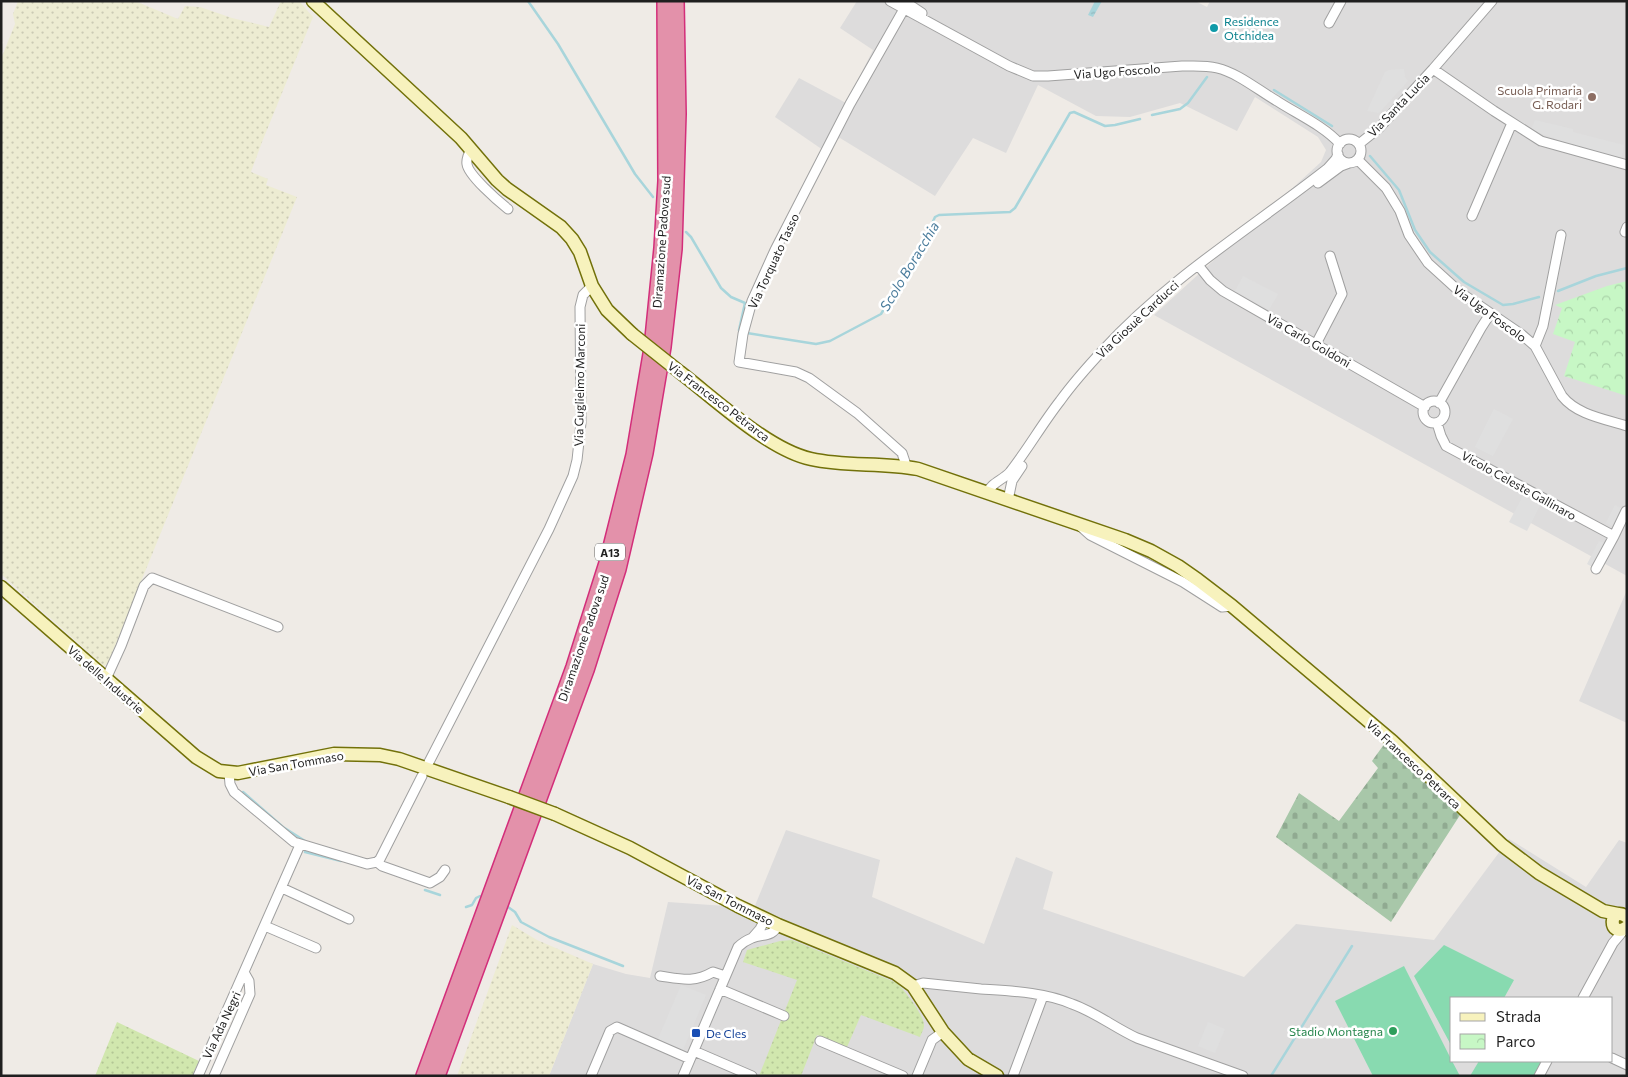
<svg xmlns="http://www.w3.org/2000/svg" width="1628" height="1077" font-family="Commissioner,sans-serif">
<defs>
<pattern id="farmland-dots" width="8" height="8" patternUnits="userSpaceOnUse" patternTransform="scale(1.25)"><rect width="8" height="8" fill="#edecd2"/><path d="M2 2h.1M6 6h.1" fill="none" stroke="#cbcab4" stroke-width="1.8" stroke-linecap="round"/></pattern>
<pattern id="grass-dots" width="8" height="8" patternUnits="userSpaceOnUse" patternTransform="scale(1.25)"><rect width="8" height="8" fill="#d1e7ae"/><path d="M2 2h.1M6 6h.1" fill="none" stroke="#b3c695" stroke-width="1.8" stroke-linecap="round"/></pattern>
<pattern id="cemetery-stones" width="16" height="16" patternUnits="userSpaceOnUse" patternTransform="scale(1.25)"><rect width="16" height="16" fill="#a8c7a9"/><path d="M2 7V4a2 2 0 0 1 4 0v3zM10 15v-3a2 2 0 0 1 4 0v3z" fill="#90aa91"/></pattern>
<pattern id="park-crowns" width="20" height="18" patternUnits="userSpaceOnUse" patternTransform="scale(1.25)"><rect width="20" height="18" fill="#c7f7c5"/><path d="M2 6a3 3 0 1 1 6 0M12 15a3 3 0 1 1 6 0" fill="none" stroke="#aad3a9"/></pattern>
<pattern id="water-ripples" width="26" height="14" patternUnits="userSpaceOnUse" patternTransform="scale(1.25)"><rect width="26" height="14" fill="#a8d5db"/><path d="M2 4q2-2 4 0t4 0M15 11q2-2 4 0t4 0" fill="none" stroke="#90b6bc"/></pattern>
</defs>
<rect width="100%" height="100%" fill="#efebe6"/>
<path fill="#dddcdc" fill-rule="evenodd" d="M857,1h338l12,6 3,-6h417v575l-473,-261 167,-153 5,-12 -8,-13 -63,-40 -18,34 -57,-28 -50,14 -34,-1 -58,-31 -32,68 -33,-15 -38,58 -95,-58 -17,12 -48,-33 24,-39 47,25 27,-53 -33,-22z
M1627,590v133l-48,-22z
M786,830l94,30 -8,37 112,47 32,-87 37,15 -10,37 201,68 52,-53 138,16 75,-101 77,48 33,-47 8,3v233h-1078l44,-112 33,10 24,4 18,-76 86,6zM1452,998h160v63h-160z"/>
<path fill="url(#farmland-dots)" d="M18,1h117l43,18 7,-13 15,1 32,11 37,9 12,-26h18l14,16 -51,125 -11,30 17,7 -2,6 31,12 -189,466 -4,3 -103,-92v-515l14,-35 -2,-10z
M512,925l25,15 56,24 -44,112h-92z"/>
<path fill="url(#grass-dots)" d="M792,940l105,43c7,7 28,33 27,43 0,3 -3,8 -4,11l-59,-22 -14,32 -30,-12 -16,41h-42l38,-96 -54,-18 4,-12 33,-9z
M117,1022l82,39 -7,15h-97z"/>
<path fill="url(#cemetery-stones)" d="M1385,743l77,69 -71,110 -115,-85 23,-44 40,28 39,-53 -6,-7z"/>
<path fill="url(#park-crowns)" d="M1627,281v115l-63,-20 11,-34 -22,-8 9,-26 -7,-3 52,-19z"/>
<path fill="#88dab0" d="M1444,945l70,35 -10,18h-52v49l-38,-71z
M1404,966l48,95 8,15h-87l-38,-75z
M1479,1061h64l-9,15h-64z"/>
<path fill="#dfdfdf" d="M1401,69h3l1,8 3,4 -29,32 -12,-2 18,-39 4,-2z
M1535,120l38,9v3l51,13 -3,18 -48,-13v-5l-42,-15z
M1243,276l35,18 -9,16 -34,-19z
M1494,409l19,10 -20,37 -18,-9z
M1523,496l17,9 -13,26 -18,-9z
M1615,505l11,6 -9,18 -11,-6z
M1599,541l10,4 -13,24 -9,-5z
M681,985l25,10 -23,55 -25,-11z
M1208,1022l17,7 -10,24 -17,-7z"/>
<path fill="url(#water-ripples)" d="M1095,1h7l-9,16 -5,-2z"/>
<g fill="none" stroke-linecap="round" stroke-linejoin="round">
<path stroke="#a8d5db" stroke-width="2.5" d="M528,1l30,43 77,130 18,23
M1274,90l58,36
M1152,115l28,-6 8,-6 19,-26
M1370,156l29,34 16,40 15,22 34,30 39,23 10,-1 26,-7
M686,232l5,5 30,51 10,9 14,6 -6,27
M1558,291l38,-15 31,-8
M747,333l69,11 14,-3 51,-27 40,-66 14,-31 4,-2 71,-3 5,-4 55,-95 4,-1 31,14 10,-1 25,-6
M243,792l40,35 22,14
M305,852l36,9
M425,890l15,5
M466,907l6,-2 4,-7 4,-2
M508,907l7,5 6,10 28,15 74,29
M1271,1076l81,-130"/>
<g stroke="#a0a0a0" stroke-width="11">
<path id="street" d="M890,1l119,65 24,10h15l134,-10c12,0 23,-1 35,2 21,5 41,22 60,33 20,13 47,25 63,43
M904,1l18,12 -1,5
M904,9l-54,95 -75,146 -23,51 -9,33 -4,28 57,10 13,6 48,35 45,40 3,9v5
M1329,23l12,-22
M1433,69l61,42 47,30 86,24
M1337 151a12 12 0 1 1 24 0a12 12 0 1 1-24 0Z
M1359,144l20,-16 54,-59 59,-68
M471,149c-2,4 -5,10 -4,15 1,11 31,37 41,45
M1358,160l28,28 14,23 9,24 19,28 33,30 60,41 14,12 27,50c15,19 43,23 65,30
M1318,183l23,-17 8,-3
M1472,216l40,-93
M1625,232l2,-5
M1198,265l12,15 13,11 202,116
M1316,344l26,-50 -12,-38
M1535,346l8,-20 18,-91
M1423 412a11 11 0 1 1 22 0a11 11 0 1 1-22 0Z
M1439,403l42,-75 9,-14
M1437,423l4,13 5,10 168,90 12,-25
M987,493c4,-10 16,-13 23,-21 18,-23 32,-48 50,-71 13,-18 29,-36 44,-52 65,-71 149,-122 224,-181l8,-9 2,-5
M1008,500l4,-19 10,-15
M1081,527l9,8 93,47 39,25 10,-1
M1596,569l18,-33
M106,679l15,-33 23,-60 8,-8 126,49
M429,762l120,-233 24,-53 4,-16 4,-37 -1,-116 3,-12 9,-9
M229,773l1,11 4,8 60,50 73,22 10,-2 5,4 48,17 10,-6 5,-7
M377,862l3,-3 42,-83
M282,888l67,31
M265,926l51,22
M753,937l7,-8 5,-10
M660,976c21,3 34,7 53,-4l12,4
M913,986l10,-3c19,2 39,4 58,6 30,2 63,3 91,15 23,8 43,24 65,34l106,38
M720,989l64,27
M1583,998l30,-55 11,-13
M820,1041l83,35
M694,1051l58,25
M1612,1058l15,7
M198,1076l102,-231
M214,1076l36,-82 -1,-13 -4,-7
M591,1076l19,-45 7,-4 73,32
M683,1076l55,-129c4,-4 9,-7 14,-9 11,-4 21,-1 26,-13
M917,1076l15,-36 11,-8
M1013,1076l30,-80
M1539,1076l8,-15"/>
</g>
<g stroke="#72710a" stroke-width="15">
<path id="secondary" d="M313,1l148,137 36,42 10,9 54,38 11,12 8,13 12,34 15,24 25,24
M681,373c35,27 88,77 130,86 35,8 71,3 107,10l207,71 26,11 27,15 20,14 34,26 160,135 110,104 37,28 64,38 15,3
M1,587l195,170 23,14 19,2 96,-19 46,1 19,4 110,38
M555,814l75,34 108,58 40,19 117,48 18,13 30,46 25,27 29,17
M1627,917c-19,-13 -19,23 0,10"/>
</g>
<g stroke="#d32e7a" stroke-width="18">
<path id="highway" d="M424,1076l150,-409 33,-104 27,-108 18,-107 10,-100 4,-67 -1,-180
M437,1076l149,-406 32,-101 27,-116 18,-106 11,-98 4,-135 -2,-113"/>
</g>
<use href="#street" stroke="#fff" stroke-width="9"/>
<use href="#secondary" stroke="#f7f2bd" stroke-width="12"/>
<use href="#highway" stroke="#e391aa" stroke-width="15"/>
<g stroke="#72710a" stroke-width="15" stroke-linecap="butt">
<path id="secondary-bridge" d="M632,334l49,39
M509,797l46,17"/>
</g>
<use href="#secondary-bridge" stroke="#f7f2bd" stroke-width="12"/>
</g>
<circle fill="#0f9aa8" stroke="#fff" stroke-width="2" cx="1214" cy="28" r="5"/>
<circle fill="#8d6e63" stroke="#fff" stroke-width="2" cx="1592" cy="97" r="5"/>
<circle fill="#2e9e5b" stroke="#fff" stroke-width="2" cx="1393" cy="1031" r="5"/>
<rect fill="#1a4fb4" stroke="#fff" stroke-width="2" x="691" y="1028" width="10" height="10" rx="2.5"/>
<g text-anchor="middle" dominant-baseline="central" stroke-width="5" stroke-linejoin="round" paint-order="stroke">
<rect fill="#fff" stroke="#626262" stroke-width="1" x="595" y="543.5" width="30" height="17" rx="4"/>
<g font-size="11" font-weight="bold" fill="#1f1f1f">
<text x="610" y="552">A13</text>
</g>
<g font-size="12" fill="#0d838f" stroke="#fff" text-anchor="start">
<text x="1224" y="21">Residence<tspan x="1224" dy="14">Otchidea</tspan></text>
</g>
<g font-size="12" fill="#1f1f1f" stroke="#fff">
<text transform="translate(1117 71) rotate(-4)">Via Ugo Foscolo</text>
<text transform="translate(1398 105) rotate(-46)">Via Santa Lucia</text>
<text transform="translate(661 242) rotate(-86)">Diramazione Padova sud</text>
<text transform="translate(773 261) rotate(-65)">Via Torquato Tasso</text>
<text transform="translate(1490 313) rotate(36)">Via Ugo Foscolo</text>
<text transform="translate(1137 319) rotate(-43)">Via Giosuè Carducci</text>
<text transform="translate(1309 340) rotate(30)">Via Carlo Goldoni</text>
<text transform="translate(579 385) rotate(-89)">Via Guglielmo Marconi</text>
<text transform="translate(719 401) rotate(37)">Via Francesco Petrarca</text>
<text transform="translate(1519 485) rotate(29)">Vicolo Celeste Gallinaro</text>
<text transform="translate(583 638) rotate(-71)">Diramazione Padova sud</text>
<text transform="translate(106 679) rotate(41)">Via delle Industrie</text>
<text transform="translate(296 763) rotate(-10)">Via San Tommaso</text>
<text transform="translate(1414 764) rotate(43)">Via Francesco Petrarca</text>
<text transform="translate(730 900) rotate(27)">Via San Tommaso</text>
<text transform="translate(221 1025) rotate(-65)">Via Ada Negri</text>
</g>
<g font-size="12" fill="#785e54" stroke="#fff" text-anchor="end">
<text x="1582" y="90">Scuola Primaria<tspan x="1582" dy="14">G. Rodari</tspan></text>
</g>
<g font-size="12" fill="#27864d" stroke="#fff" text-anchor="end">
<text x="1383" y="1031">Stadio Montagna</text>
</g>
<g font-size="12" fill="#164399" stroke="#fff" text-anchor="start">
<text x="706" y="1033">De Cles</text>
</g>
<g font-size="14" font-style="italic" fill="#4a7c9c" stroke="#fff">
<text transform="translate(909 266) rotate(-59)">Scolo Boracchia</text>
</g>
</g>
<rect width="1628" height="1077" fill="none" stroke="#1f1f1f" stroke-width="5"/>
<rect x="1450" y="997" width="162" height="65" fill="#ffffff" stroke="#a5a5a5"/>
<rect x="1460" y="1013" width="25" height="8" fill="#f7f2bd" stroke="#a5a5a5"/>
<text x="1496" y="1022" font-size="15" fill="#1f1f1f">Strada</text>
<rect x="1460" y="1034" width="25" height="15" fill="url(#park-crowns)" stroke="#a5a5a5"/>
<text x="1496" y="1047" font-size="15" fill="#1f1f1f">Parco</text>
</svg>
